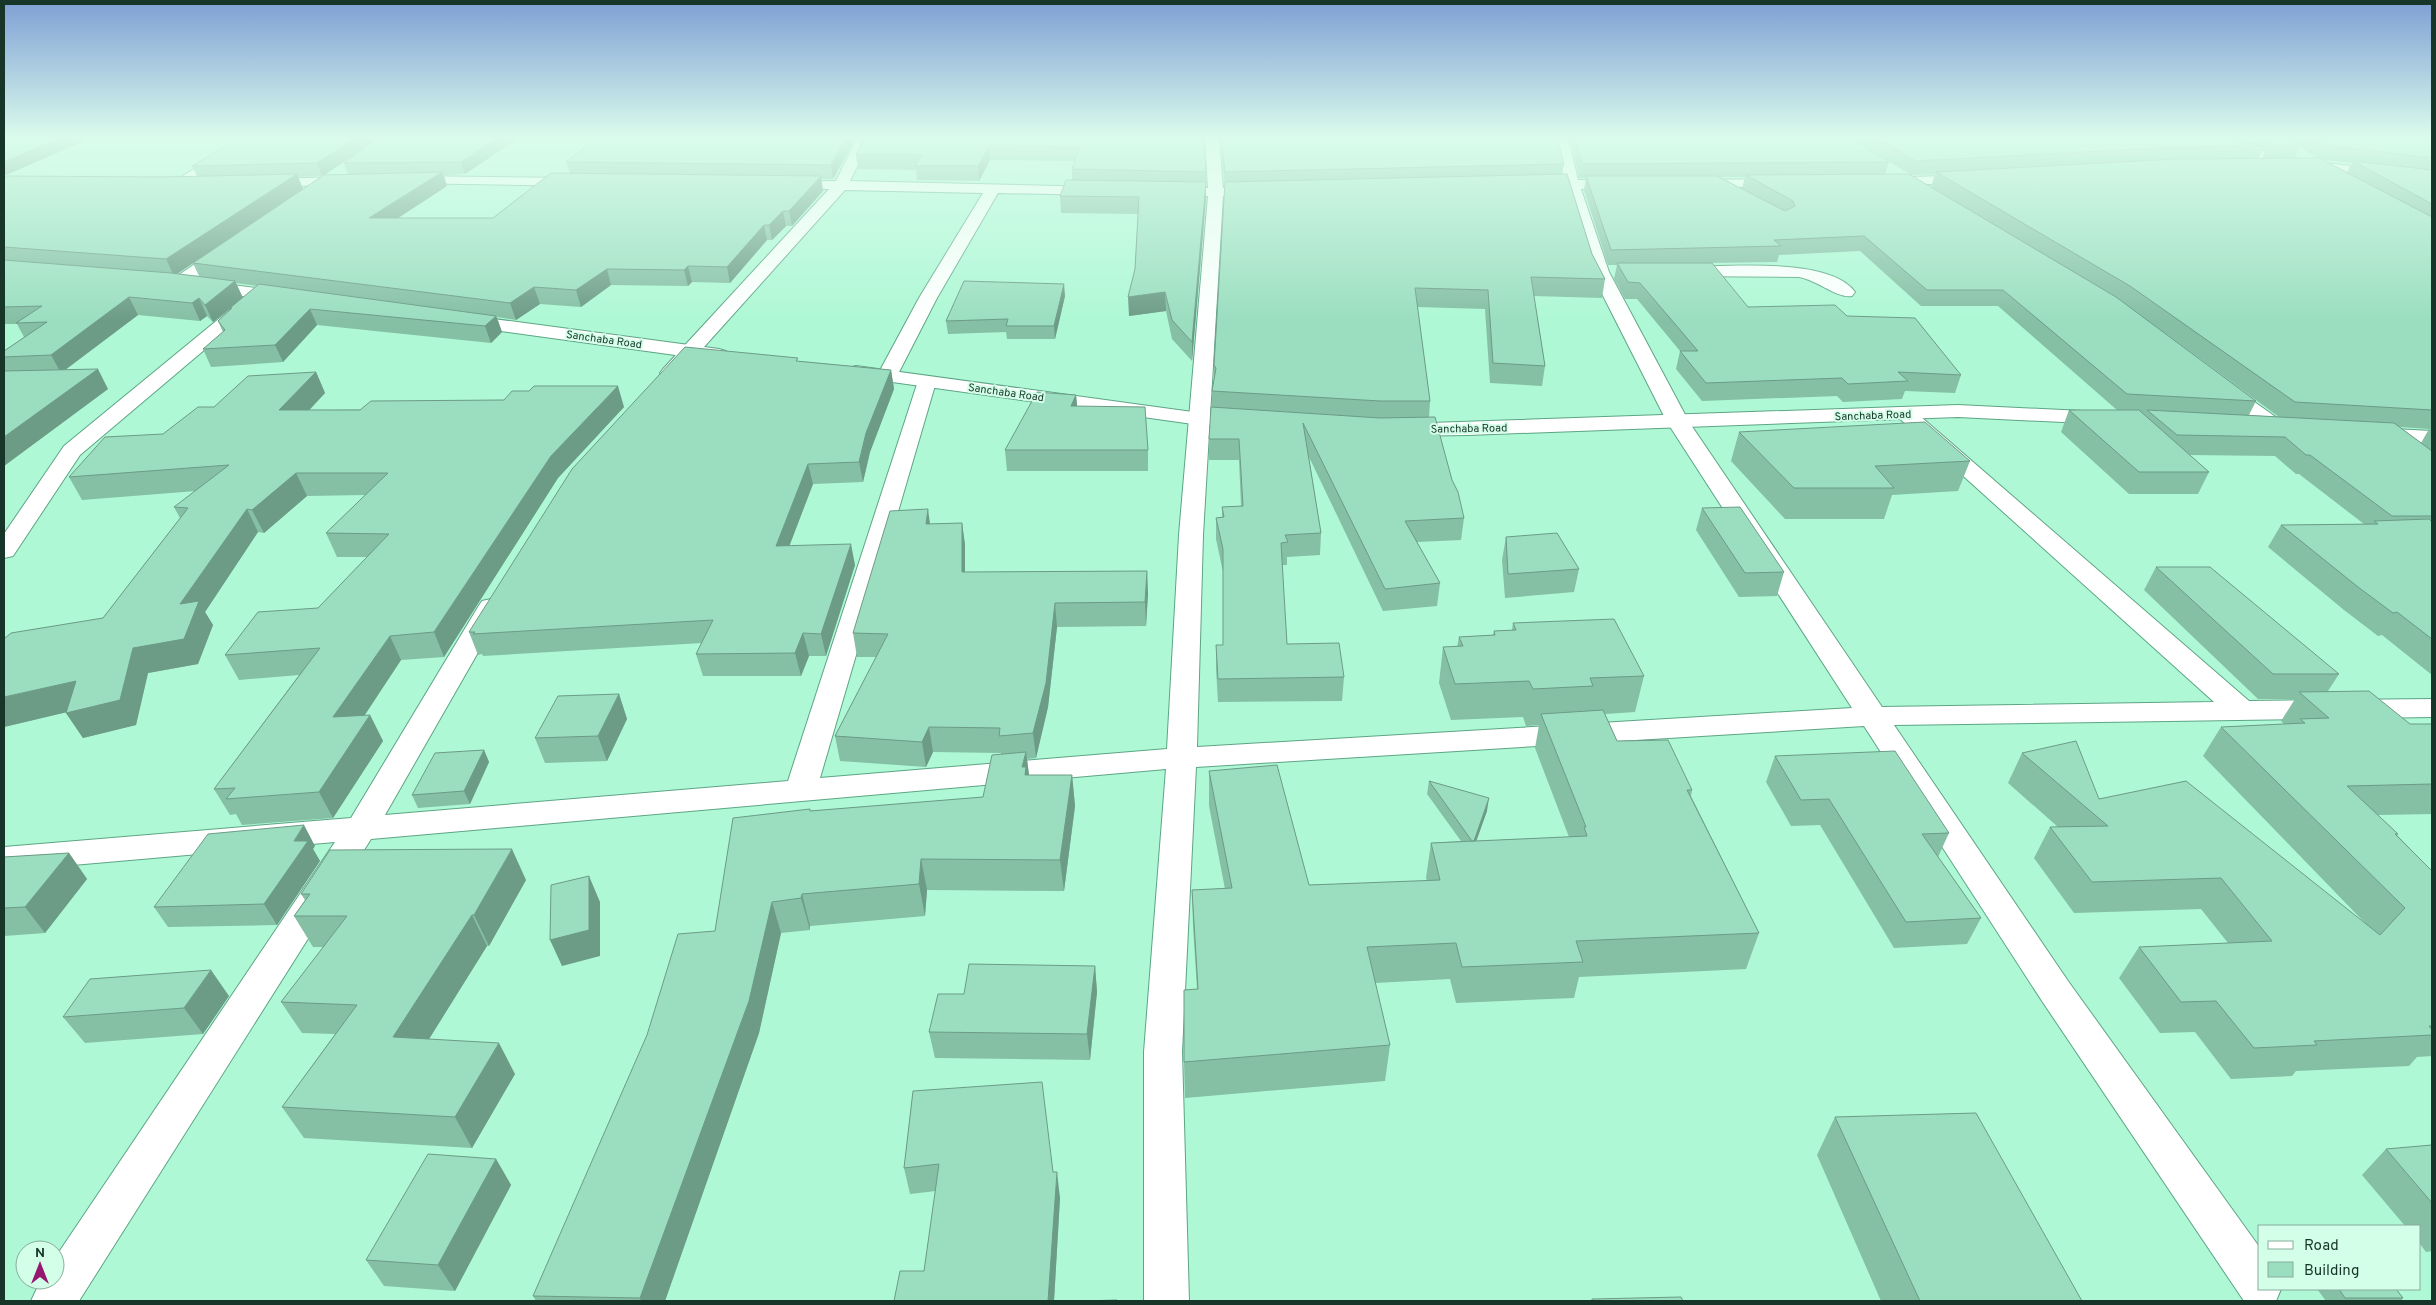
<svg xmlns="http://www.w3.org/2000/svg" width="2436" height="1305" font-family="Overpass,sans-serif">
<rect width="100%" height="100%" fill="#aef8d5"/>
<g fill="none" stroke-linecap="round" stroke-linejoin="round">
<g stroke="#5da585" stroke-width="2">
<path id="minor" d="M245,138h17l-84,51h-10l-2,-3z
M857,138h14l-21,43 250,6 7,4 -7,4 -102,-2 -61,105 -40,78 -3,4 -7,2 -7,-2 -3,-4 42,-78 64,-105 -138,-3 -168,187 -7,2 -7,-2 -3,-4 3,-4 166,-180 -44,-1 -5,-1 -2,-3 2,-3h56z
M1205,138h14l4,50h39l7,4 -7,4h-39l-20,339 -6,212 655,-39 -185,-286 -76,-150 -25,-83h-34l-7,-4 7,-4 32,-1 -10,-42h14l10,42h44l7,4 -7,4 -41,1 28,83 80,150 193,285 332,-5 -315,-284 -3,-4 3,-4 7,-2 7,2 336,291 183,-2v18l-538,8 174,256 192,267v41h21l-5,12h-32l-202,-300 -178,-275 -668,41 -14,285 7,249h-45v-249l22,-283 -795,70 -292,462h-48l10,-21h14v-22l280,-416 -331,29v-24l347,-29 127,-211 4,-6 9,-2 9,2 4,6 -119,208 403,-34 131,-403 7,-2 7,2 3,4 -116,396 347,-29 12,-214 29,-339h-40l-7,-4 7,-4h40z
M2170,138h29l117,24 116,13v8l-116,-13 -139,-28z
M1969,175l5,1 2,3 -2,3 -89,4 -7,-4 7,-4z
M408,176l169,2 7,4 -7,4 -174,-3 -2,-3z
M350,177l5,1 2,3 -2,3 -92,3 -7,-4 7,-4z
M1782,179l5,1 2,3 -2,3 -95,2 -7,-4 7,-4z
M227,245l6,1 2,4 -2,4 -48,33h-12l-3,-4 3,-4 48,-33z
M1682,267c41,0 148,-11 173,25l-3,4c-14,3 -35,-16 -53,-19l-123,-1 -3,-4 3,-4z
M249,298l6,1 3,4 -3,4 -175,148 -67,101 -9,2v-24l60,-88 179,-147z
M2222,382l7,2 58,41 3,5 -3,5 -8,1 -8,-1 -56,-43 -3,-4 3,-4z"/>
</g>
<g stroke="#5da585" stroke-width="2">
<path id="tertiary" d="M201,281l87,11 6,1 3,4 -3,4 -6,1 -93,-12 -3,-4 3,-4z
M464,315l255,34 7,2 3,4 -3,4 -7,2 -262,-36 -2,-4 2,-4z
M856,366l344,47 47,3 8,1 3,5 -3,5 -8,1 -47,-3 -351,-49 -3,-4 3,-4z
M1958,405l146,7 7,2 4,4 -4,4 -7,2 -146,-7 -490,18 -68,1 -8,-1 -3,-5 3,-5 8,-1z
M2374,428l58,3v12l-66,-4 -3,-5 3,-5z"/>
</g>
<use href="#minor" fill="#fff" fill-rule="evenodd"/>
<use href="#tertiary" fill="#fff" fill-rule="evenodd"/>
</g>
<path fill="#85bfa4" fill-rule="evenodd" d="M239,138h280l-54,36 -21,1 3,11 -49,32h95l77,-45 -4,-11 30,-24h260l-23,41h-12l2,12 -31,35h-6l-14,14h-5l-37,43 -38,-1 -4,4 -77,-1 -30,22 -41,-3 -24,16 -19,-3 5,15 -11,11 -174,-18 -34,37 -72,5 -8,-18 20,-17 -5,-11 13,-12 -1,-1 27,-22 -21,-3 7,15 -30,24 -6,-6 -7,5 -62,-6 -73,55 43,19 -104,77v-115l20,-14 -7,-13h-13v-146l193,-2 -5,-10zM374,142l-30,21 4,11 -23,1zM322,176l-19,13 -5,-12zM193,263l6,13 -22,-2z
M864,138h340l2,34v27l-14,162 -20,-22 -6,-28 -37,5 6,-47 3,-55 -77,-1 -1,-17 12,-16v-11l3,-8 -85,-1 -11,21 -62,-1 -1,-10 -58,-1 -2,-14z
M1219,138h338l7,26 -2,11 30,79 13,25 -3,19 -68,-2 11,70 -3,20 -52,-3 -5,-74 -68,-2 13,94 -1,16 35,101 -3,22 -44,2 23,41 -3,23 -54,5 -74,-154 12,76 -1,22 -33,2v8h-5l5,79 57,33 -2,24 -124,1 -2,-33v-24h7v-73l-7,-33v-21l6,-1v-10l19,-1 -2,-46h-30v-21l3,-32v-16l2,-9v-17l11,-180z
M1570,138h862v537l-50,-40 -4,1 -34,-26 -76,-63 13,-22 83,-1 -65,-50h-3l-21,-18 -85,-1 19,17 -11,22h-69l-68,-62 8,-22h48l-119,-104h-77l-61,-55 -81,4 -2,7 -69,1 40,44 99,9 114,59 -6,18 -50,-2 -3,8 -59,3 -6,-6 -135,5 -26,-32 4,-18 -43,-52h-12l-11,-20 3,-14h-9l-24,-75 2,-12h-7zM2300,146l16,12h-22zM2262,150l3,2 -3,6h-3zM1878,155l33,20 24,-1 -4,13 107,64 -153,-77 4,-12zM2323,160l29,3 -5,9zM1719,177h26l-3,12zM2123,302l156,115 -30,-2 7,-14zM2400,427l29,2 -8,14z
M1065,296l-10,43h-48l-1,-7 -58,2 -2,-13z
M799,361l92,9 3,19 -24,63 -7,30 -50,2 -24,62 66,19 -29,91h-17l-8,20h-98l-7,-22 6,-11 -219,13 -1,-2 -4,1 -9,-23z
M316,372l9,21 -16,17 315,-3 -66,71 -114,179 -43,3 -37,56 6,-1 13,26 -50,77 -91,7 -6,-11 -6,1 -16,-26 85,-114 -60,5 -14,-25 93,-47 49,-51h-30l-11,-24 39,-38 -58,1 -43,37 -6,-1 -53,80 8,13 -15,39 -50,9 -12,52 -53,13 -17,-25v-1l-62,15 99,-109 77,-100 -6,-11 22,-16 -114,9 -13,-23 94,-43 51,-27z
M1076,395l1,12 71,43v21h-141l-2,-21z
M1739,432l231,29 -12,30 -66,4 -8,24h-99l-54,-58z
M1702,508l82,64 -7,24 -38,1 -43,-67z
M962,523l3,22v27l182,-1 1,23 -2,32 -89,1 -9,80 -12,51 -9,1 2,16h43l3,31 -11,85 -137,-1 -2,26 -115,10v4l-29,3 -22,100 -94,268h-129l-3,-5 182,-365 95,-120 173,-14 18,-43v-1l-68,-1 -7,15 -86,-6 -5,-25 41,-79h-19l-4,-24 77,-109z
M1506,537l73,32 -5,23 -69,6 -3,-38z
M2156,567l183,107 -11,17 82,33h22v90l-54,1 20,19 -1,1 35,36v185l-15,1 -8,9 -113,5 -4,5 -61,3 -36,-47 -35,1 -41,-55 20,-31 89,-4 -27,-34 -127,4 -40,-55 16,-31h8l-50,-44 14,-30 77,46 268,126 -164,-169 18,-29 63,-3 -3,-3 14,-22h-37l-114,-109z
M1513,623l131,53 -9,36 -30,2 12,27 75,49 -1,6 68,137 -13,36 -167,8 -5,21 -118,5 -6,-24 -75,4 15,62 -5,36 -200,17 -1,-36 13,-73 -4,-63 -1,-36 33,-1 -16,-83v-35l100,114 118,-4 -1,-3 5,-35 30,-2 -34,-47 2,-13 58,30 -11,30 93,-4 -34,-89 4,-23 -13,1 -3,-9 -72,3 -12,-37 4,-36h14l2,-10 34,-2 1,-4 18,-1z
M619,694l8,25 -20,42 -62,2 -10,-25z
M484,750l5,12 -19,42 -52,4 -6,-13z
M1775,756l174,77 -11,24 43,61 -14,26 -73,4 -74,-123 -29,1 -25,-44z
M315,846l-2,3 7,12 -43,64 -109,2 -14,-20z
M69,853l18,26 -42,54 -41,3v-79z
M526,880l-37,66h-2l-58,93 86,35 -43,74 -168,-10 -22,-31 53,-73 -33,-1 -21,-31 43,-55h-11l-19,-31 11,-16 -4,-6z
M1095,966l2,26 -7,68 -155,-2 -6,-26 35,-38z
M229,996l-26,38 -118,9 -22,-26z
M913,1091l140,81 7,26 -6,103h-160l30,-30 12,-80 -26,3 -6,-26z
M1835,1117l247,184h-201l-64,-146z
M2432,1145v106l-6,1 -6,-8v-18h-15l-43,-51 24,-26z
M496,1159l15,26 -56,106 -71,-5 -18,-26z
M2317,1289h79l7,9 -2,3h-75z"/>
<path fill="#6c9b86" d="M60,138h31l-87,38v-14z
M356,138h23l-57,38 -5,-13z
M497,138h22l-54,36 -4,-12z
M846,138h10l-23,41 -2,-14z
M989,146l1,14 -11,21 -1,-15z
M442,172l5,14 -72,47 -6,-15z
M297,174l6,15 -129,87 -8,-17z
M821,176l2,15 -31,35 -3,-15z
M1206,182v17l-14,162v-19z
M783,211l3,15 -14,14 -3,-15z
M764,225l3,15 -37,43 -3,-16z
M688,266l4,16 -4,4 -4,-16z
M607,269l4,16 -30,22 -5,-17z
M235,281l8,17 -30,24 -8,-17z
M1064,284l1,12 -10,43 -1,-13z
M534,287l6,17 -24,16 -6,-17z
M1165,292l1,19 -37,5 -1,-19z
M129,297l9,18 -77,58 -10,-18z
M199,298l8,18 -7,5 -8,-18z
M310,309l7,16 -34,37 -8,-17z
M496,316l6,16 -11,11 -6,-17z
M98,369l10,20 -104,77v-29z
M891,370l3,19 -24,63 -7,30 -4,-20 7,-29z
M316,372l9,21 -36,39 -10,-22z
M618,386l6,21 -66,71 -114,179 -10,-25 117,-176z
M1076,395l2,19 -7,-8z
M808,464l5,20 -32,84 -5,-22z
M296,473l11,23 -43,37 -12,-23z
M247,509l11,23 -53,80 8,13 -15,39 -50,9 -12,52 -53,13 -17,-25 67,-65 47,-44z
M928,509l3,22 -5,-7z
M962,523l3,22v50l-3,-23z
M851,544l4,21 -29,91 -5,-22z
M1147,571l1,23 -2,32 -1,-24z
M1055,603l2,24 -9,80 -12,51 -3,-25z
M803,633l6,23 -8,20 -6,-23z
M390,636l11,24 -54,82 -14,-25z
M76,681l17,25 -89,21v-30z
M619,694l8,25 -20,42 -9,-25z
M370,715l13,26 -50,77 -14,-26z
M929,727l4,25 -7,15 -4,-25z
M484,750l5,12 -19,42 -6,-13z
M1026,752l4,31 -2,5 -6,-21z
M1072,775l3,31 -11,85 -4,-31z
M1489,798l-2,13 -16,45 2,-13z
M304,825l11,21 -2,3 7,12 -43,64 -13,-21 30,-63z
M512,849l14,31 -37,66 -15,-31z
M69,853l18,26 -42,54 -20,-26z
M921,859l6,31 -2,26 -6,-32z
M589,876l11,26v54l-38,10 -12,-26z
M802,894l8,32v4l-9,-32z
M772,902l9,31 -22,100 -94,268h-24l-1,-3z
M472,915l15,31 -76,122 -18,-31z
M1095,966l2,26 -7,68 -3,-26z
M211,970l18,26 -26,38 -19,-26z
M499,1043l16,31 -43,74 -17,-31z
M496,1159l15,26 -56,106 -17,-26z
M1057,1172l3,26 -6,103h-6z"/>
<path fill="#9bdebf" stroke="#6c9b86" d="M4,138h56l-56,24z
M239,138h117l-39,25 -125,3z
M378,138h119l-36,24 -117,1z
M596,138h250l-15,27 -265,-3z
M864,138h340l2,34 -134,-3 8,-22 -91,-1 -11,20h-63l7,-11h-66z
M1221,138h336l7,26 -339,8z
M1575,138h276l38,24 -307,2z
M1877,138h346l41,8 -88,1 -260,14z
M2272,138h18l10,8h-32l7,-6z
M2315,138h117v20l-107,-13z
M2319,158l113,59v193l-137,-8 -165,-116 -194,-114 240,-13z
M2353,161l79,9v34z
M442,172l-73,46h124l58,-45 270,3 -32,35h-6l-14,14h-5l-37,42 -39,-1 -4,4 -77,-1 -31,21 -42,-3 -24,16 -317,-40 131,-88z
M297,174l-131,85 -162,-12v-69l3,-2 159,1z
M1567,174l25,80 13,25 -74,-2 14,89 -52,-3 -5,-73 -73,-2 15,113h-50l-168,-10 4,-23 -2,-3 11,-183z
M1909,174l207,123 140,104 -129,-7 -124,-104h-76l-63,-54 -90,4 7,6 -170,4 -25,-74h131l68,35 10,-5 -2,-5 -47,-26z
M1066,180l140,2 -14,160 -20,-22 -7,-28 -37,5 7,-28 4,-72 -79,-1z
M4,260l167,13 64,8 -30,24 -6,-7 -7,5 -63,-6 -78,58 -47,2v-6l43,-29 -31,1 26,-17 -38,1z
M1617,263h95l36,44 87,-2 12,11 68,2 46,57 -63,-3 10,9 -60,3 -6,-6 -136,5 -26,-32h18l-58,-68 -12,-1z
M964,281l100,3 -10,42h-48l2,-7 -62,2z
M259,284l237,32 -11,10 -175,-17 -35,36 -72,4 22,-19 -7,-9 14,-13h-2z
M685,347l113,11 -2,3 95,9 -25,63 -7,29 -51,2 -32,82 75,-2 -30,90 -18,-1 -8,20 -99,1 17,-34 -240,14 2,-2h-6l103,-163z
M98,369l-94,68v-66z
M316,372l-37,38h81l11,-9 133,-1 8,-9h17l5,-5h84l-67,70 -117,176 -44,4 -57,81 37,-2 -51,77 -93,7 9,-11 -21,1 106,-141 -95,7 33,-43 60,-4 71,-74 -63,-1 62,-60h-92l-44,37 -5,-1 -67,95 19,-3 -15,38 -51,9 -13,52 -54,13 10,-32 -72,16v-58l7,-6 92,-15 85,-110 -14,-1 55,-42 -160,12 36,-40 58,-3 35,-27h16l34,-31z
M1037,392l39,3 -5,11 74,1 3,43h-143z
M1211,407l169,11 55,-1 17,63 6,12 6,26 -59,3 35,62 -55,6 -82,-166 18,110 -36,2 3,7 -7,1 6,101 52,-1 5,34 -126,2 -2,-34h7v-96l-7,-31 8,-1 -2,-10 21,-1 -4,-67h-30z
M2069,410h70l70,62h-70z
M2147,410l247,13 38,28v65h-40l-82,-61h-4l-21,-18 -108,-2z
M1925,422l45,39 -95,5 19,22h-100l-55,-56z
M1740,507l44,65 -39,1 -43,-65z
M928,509l-2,15 36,-1v49l185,-1 -2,31 -90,1 -9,80 -13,50 -34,3 1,-8 -71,-1 -7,15 -87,-6 53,-102 -35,-1 37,-122z
M2429,519l3,3v117l-35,-27 -4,1 -35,-26 -77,-62 97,-1 -4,-3z
M1557,533l22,36 -71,5 -2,-37z
M2156,567h54l129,107h-66z
M1614,619l30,57 -54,2 3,8 -60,3 -4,-8 -74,3 -12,-37 20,-1 -4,-9 36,-2 -1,-4 22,-1 -3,-7z
M2369,691l41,33h22v60l-85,2 51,48h-3l37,37v155h-3l3,4v5l-118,6 3,4 -63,3 -38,-47 -35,1 -42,-55 133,-6 -51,-63 -129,4 -42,-55 58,-1 -86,-73 54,-12 23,58 87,-18 194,154 25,-27 -184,-181 84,-4 -5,-4 29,-1 -30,-26z
M619,694l-21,42 -63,2 23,-42z
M1603,710l14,31 51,-1 24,50h-5l72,143 -183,8 7,21 -121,5 -6,-24 -89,4 23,98 -206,17v-72l14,-1 -6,-99 40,-2 -23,-117 68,-6 32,120 131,-5 -9,-37 156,-7 -3,-9h2l-45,-113z
M484,750l-20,41 -52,4 23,-42z
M1895,751l54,82 -27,1 59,84 -75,4 -77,-123 -28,1 -26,-44z
M1026,752l-4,15h4l-1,8h47l-12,85 -139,-1 -2,25 -117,10 -1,4 -29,4 -23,99 -109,297 -107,-2 114,-261 31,-101 37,-3 18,-113 77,-9v2l173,-14 9,-42z
M1429,781l60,17 -15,43h-2z
M304,825l-10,16h14l-44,63 -110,3 54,-73z
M512,849l-38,66h-2l-79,122 106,6 -44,74 -173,-10 75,-102 -76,-3 66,-86h-53l16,-22h-9l29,-44z
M69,853l-44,54 -21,1v-51z
M589,876v54l-39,10 1,-55z
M969,964l126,2 -8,68 -158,-2 9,-38h26z
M211,970l-27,38 -121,9 27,-38z
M1042,1082l11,90h4l-9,129h-154l6,-30h24l15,-107 -35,4 9,-77z
M1976,1113l106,188h-162l-85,-184z
M2432,1145v58l-46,-54z
M428,1154l68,5 -58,106 -72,-5z
M2339,1289h57l7,9h-58z
M1681,1297l2,4h-91v-2z
M1117,1300v1h-35z"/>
<linearGradient id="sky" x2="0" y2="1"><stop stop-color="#7e9fd4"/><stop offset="0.43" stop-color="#dbfcec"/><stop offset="1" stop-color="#dbfcec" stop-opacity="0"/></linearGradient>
<rect width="2436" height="321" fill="url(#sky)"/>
<g text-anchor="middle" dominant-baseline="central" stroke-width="4" stroke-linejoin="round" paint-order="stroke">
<g font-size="11" fill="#173528" stroke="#d3fee8">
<text transform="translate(604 340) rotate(8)">Sanchaba Road</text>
<text transform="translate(1006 393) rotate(8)">Sanchaba Road</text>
<text transform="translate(1873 416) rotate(-2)">Sanchaba Road</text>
<text transform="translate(1469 429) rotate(-1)">Sanchaba Road</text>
</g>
</g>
<rect width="2436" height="1305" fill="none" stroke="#173528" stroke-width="10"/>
<rect x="2258" y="1225" width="162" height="65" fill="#d3fee8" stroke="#88ae9b"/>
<rect x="2268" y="1241" width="25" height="8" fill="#ffffff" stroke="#88ae9b"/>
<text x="2304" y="1250" font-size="15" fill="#173528">Road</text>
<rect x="2268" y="1262" width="25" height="15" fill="#9bdebf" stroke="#88ae9b"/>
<text x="2304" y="1275" font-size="15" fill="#173528">Building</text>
<g transform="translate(40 1265)"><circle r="24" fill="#d3fee8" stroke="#88ae9b"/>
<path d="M0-4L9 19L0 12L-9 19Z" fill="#961770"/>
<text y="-8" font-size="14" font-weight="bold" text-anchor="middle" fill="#173528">N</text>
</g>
</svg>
